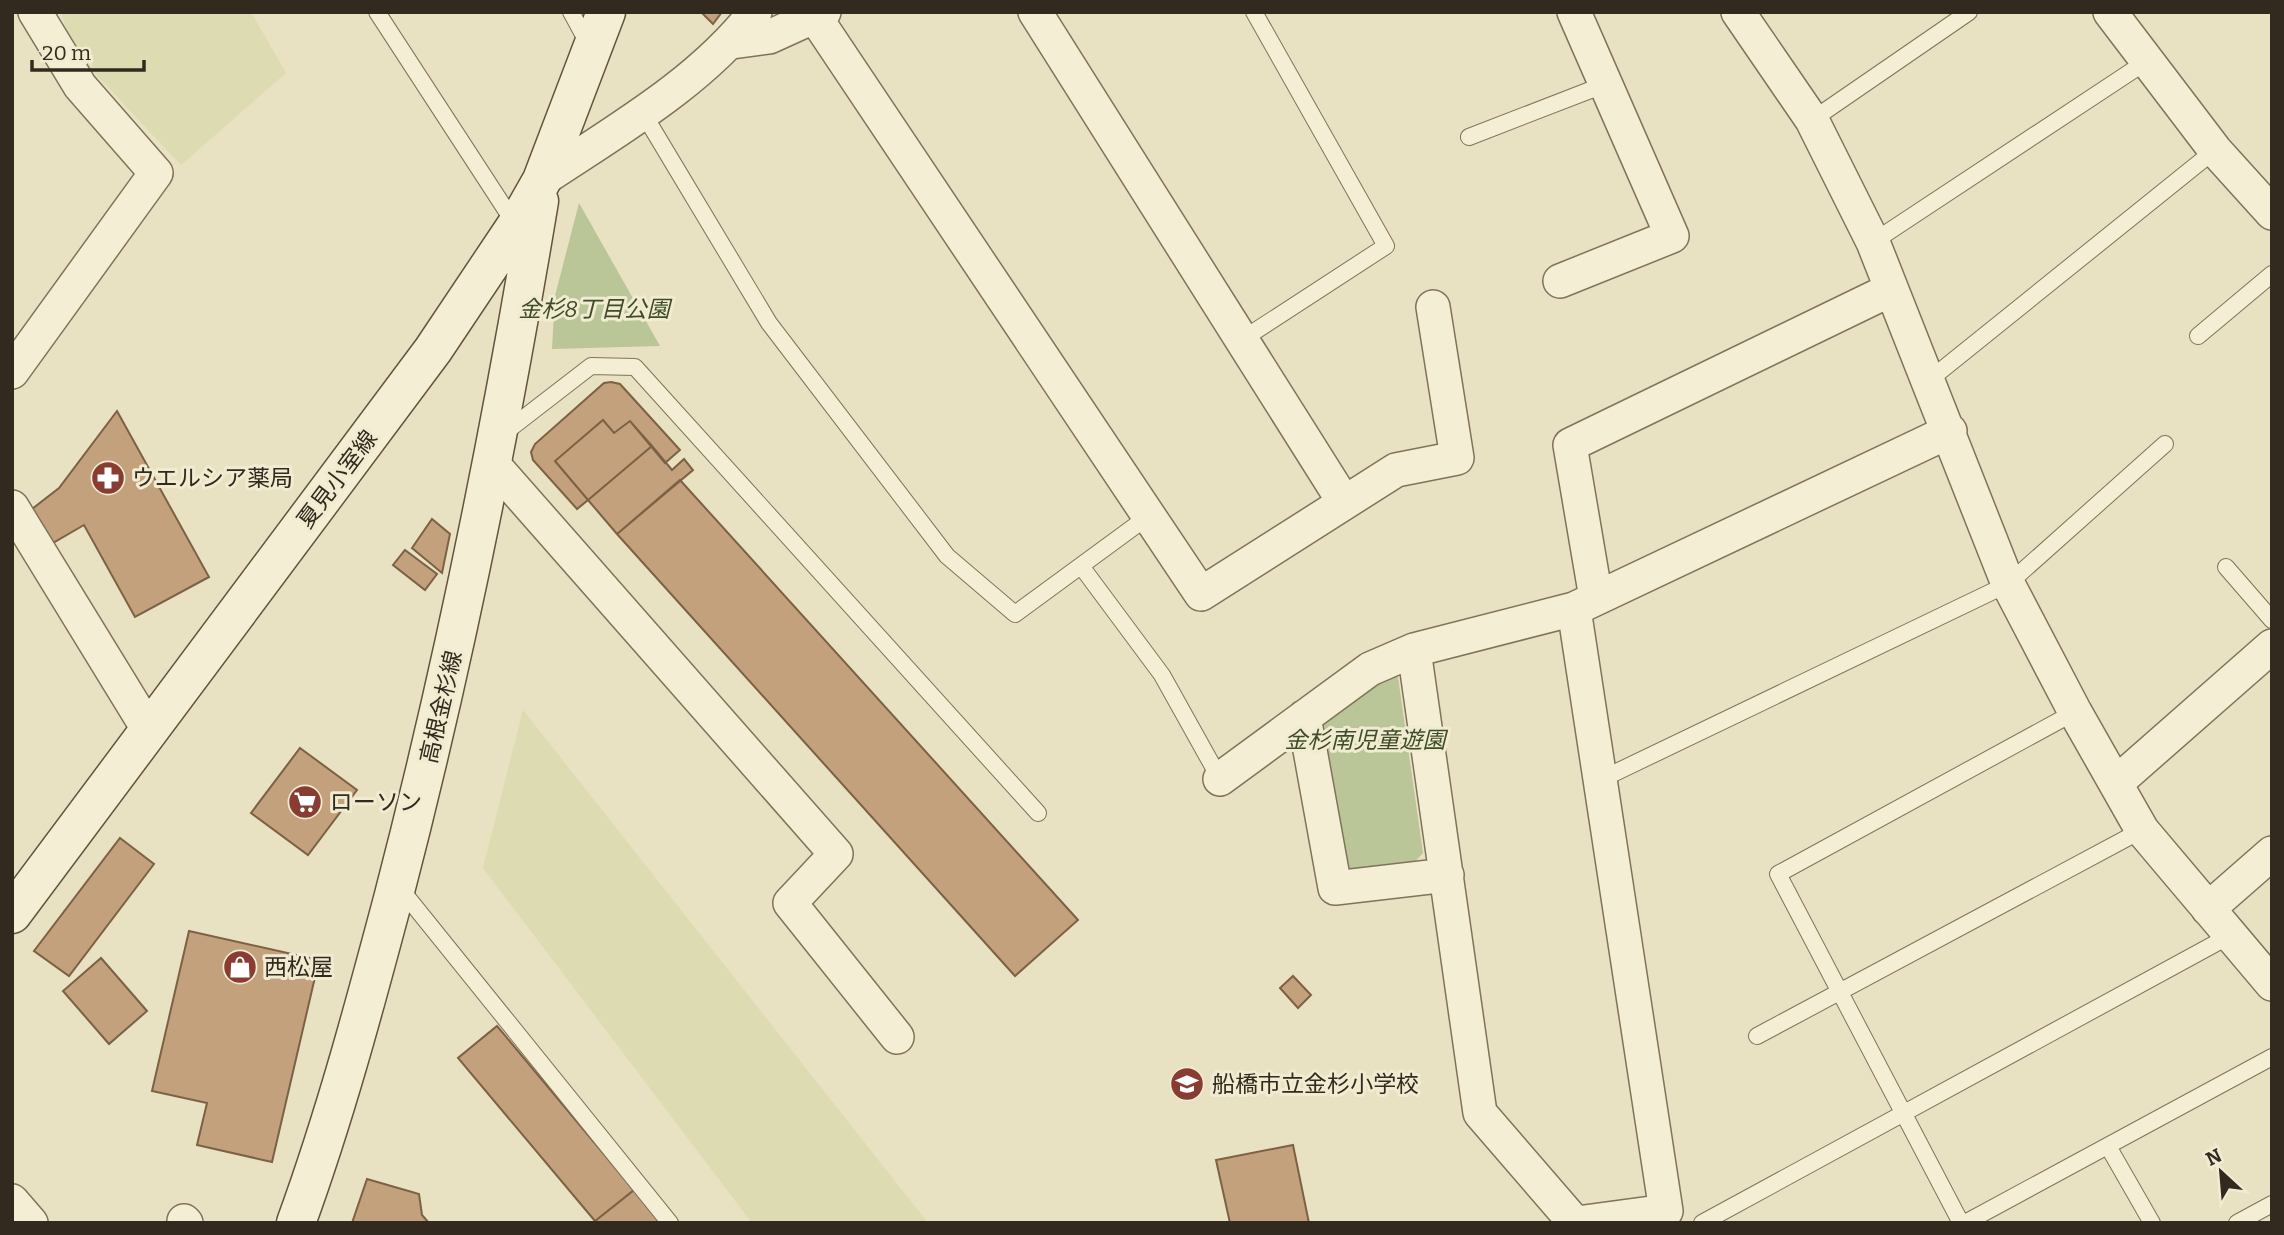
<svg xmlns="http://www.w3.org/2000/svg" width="2284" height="1235" font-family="Bitter,'Noto Sans JP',serif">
<rect width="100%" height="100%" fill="#e8e1c2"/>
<path fill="#dddbb1" d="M61,12h190l35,61 -105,92 -107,-114z
M523,710l405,513h-176l-269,-355z"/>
<path fill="#bac598" d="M579,203l81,143 -108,3 3,-53z
M1382,671l16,6 25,176 -12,13 -54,8 -14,-9 -22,-137 9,-13z"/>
<path fill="#c2a17c" stroke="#7c6144" stroke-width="2" d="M701,12h21l-9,12z
M611,382l9,2 60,66 -15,13 -35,-42 -16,12 -11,-13 -48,41 33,39 -11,9 -44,-49 -2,-8 4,-8 69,-61z
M117,411l92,166 -74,40 -51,-92 -33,19 -19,-35 27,-21z
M603,420l11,13 16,-12 22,25 -64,54 -33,-39z
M652,446l20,24 12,-11 9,11 -76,64 -29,-34z
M680,480l398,440 -63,56 -398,-442z
M432,519l18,15 -8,39 -30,-25z
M405,550l32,24 -12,16 -32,-25z
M300,748l57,42 -49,65 -57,-42z
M120,838l34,26 -85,112 -35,-25z
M189,931l130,29 -47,202 -75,-17 10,-42 -55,-12z
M101,958l46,53 -38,33 -46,-53z
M1293,976l18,19 -13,13 -18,-20z
M497,1026l137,164 -39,31 -137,-163z
M1293,1145l16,78h-79l-14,-63z
M367,1179l52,15 3,21 7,8h-77z
M634,1190l27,33h-64l-2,-2z"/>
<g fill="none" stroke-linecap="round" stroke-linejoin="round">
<g stroke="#80735b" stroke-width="18">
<path id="lane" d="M377,12l138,212
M571,12l19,35
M643,113l126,210 178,233 68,58 135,-99
M1812,120l157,-108
M1469,137l137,-53
M1873,242l274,-181
M2198,336l74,-62
M1243,339l143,-93 -132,-234
M1928,381l287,-231
M503,434l88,-68 44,1 403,446
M1081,566l81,109 58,104
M2226,567l46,53
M1602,779l406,-195 157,-140
M399,887l271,336
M1757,1036l385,-206
M2109,1148l43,75
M1702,1223l529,-288
M1961,1223l-183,-349 297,-162
M1965,1223l307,-166
M2237,1223l35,-19"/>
</g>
<g stroke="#80735b" stroke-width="36">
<path id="street" d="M1035,12l309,490
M1738,12l74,108 61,122 135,342 67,128 67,118 130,154
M2110,12l105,138 57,63
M815,17l386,577 195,-124 61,-12 -24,-151
M732,42l37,-5 55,-25
M542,180c75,-50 158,-97 213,-168
M1560,281l112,-45 -98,-224
M12,372l144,-199 -76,-87 -45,-74
M492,463l344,391 -46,49 107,134
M12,507l138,225
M1596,598l-26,-153 320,-155
M1574,609l92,602 -89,12
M1414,650l66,463 95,110
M1304,717l31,171 112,-13
M1220,779l150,-110 44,-19 160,-41 376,-178
M2116,783l156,-137
M2208,909l64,-56
M12,1201l19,22
M184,1221l2,2"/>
</g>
<g stroke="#62543f" stroke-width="41">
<path id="secondary" d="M12,914l421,-564 83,-124 26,-46 64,-168
M296,1223c39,-107 68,-215 97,-324 60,-230 107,-463 146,-698"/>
</g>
<use href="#lane" stroke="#f4eed4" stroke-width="16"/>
<use href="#street" stroke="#f4eed4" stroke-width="33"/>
<use href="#secondary" stroke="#f4eed4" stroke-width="38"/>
</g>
<defs>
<g id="pharmacy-disc" transform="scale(1.75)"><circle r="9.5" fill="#883c32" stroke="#f1ebd1"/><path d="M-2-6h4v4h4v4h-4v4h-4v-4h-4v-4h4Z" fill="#fff"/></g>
<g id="supermarket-disc" transform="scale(1.75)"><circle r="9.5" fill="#883c32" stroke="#f1ebd1"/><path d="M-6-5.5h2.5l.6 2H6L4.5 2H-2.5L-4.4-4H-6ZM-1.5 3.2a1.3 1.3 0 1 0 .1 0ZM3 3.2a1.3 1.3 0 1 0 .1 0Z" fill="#fff"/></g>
<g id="shop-disc" transform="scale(1.75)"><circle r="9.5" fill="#883c32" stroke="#f1ebd1"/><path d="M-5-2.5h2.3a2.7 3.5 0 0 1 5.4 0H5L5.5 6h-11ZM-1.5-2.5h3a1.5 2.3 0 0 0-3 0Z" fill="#fff"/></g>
<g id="school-disc" transform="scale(1.75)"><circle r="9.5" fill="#883c32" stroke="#f1ebd1"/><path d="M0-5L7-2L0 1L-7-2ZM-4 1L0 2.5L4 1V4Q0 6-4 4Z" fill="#fff"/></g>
</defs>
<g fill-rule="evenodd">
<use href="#pharmacy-disc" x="108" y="478"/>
<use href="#supermarket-disc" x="305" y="802"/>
<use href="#shop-disc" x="240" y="967"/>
<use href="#school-disc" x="1187" y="1084"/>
</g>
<g text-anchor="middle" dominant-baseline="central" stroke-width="6" stroke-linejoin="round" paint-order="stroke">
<g font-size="23" font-style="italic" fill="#3e4c27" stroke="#f1ebd1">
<text x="594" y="309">金杉8丁目公園</text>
<text x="1365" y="740">金杉南児童遊園</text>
</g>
<g font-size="23" fill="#322a1e" stroke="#f1ebd1" text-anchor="start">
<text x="132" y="478">ウエルシア薬局</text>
<text x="330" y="802">ローソン</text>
<text x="264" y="967">西松屋</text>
<text x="1212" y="1084">船橋市立金杉小学校</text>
</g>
<g font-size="23" fill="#322a1e" stroke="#f1ebd1">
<text transform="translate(337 479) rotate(-53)">夏見小室線</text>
<text transform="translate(441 707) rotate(-77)">高根金杉線</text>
</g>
</g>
<rect width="2284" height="1235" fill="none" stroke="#322a1e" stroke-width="28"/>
<g transform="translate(2221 1172) rotate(334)" stroke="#f1ebd1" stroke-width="5" paint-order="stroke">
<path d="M0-5L12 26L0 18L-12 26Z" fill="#322a1e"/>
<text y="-10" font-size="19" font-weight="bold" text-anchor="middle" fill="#322a1e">N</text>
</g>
<path d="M32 60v10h112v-10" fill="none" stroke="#322a1e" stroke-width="3.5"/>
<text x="42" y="60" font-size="21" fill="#322a1e" stroke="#f1ebd1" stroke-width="5" paint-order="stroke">20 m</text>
</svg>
